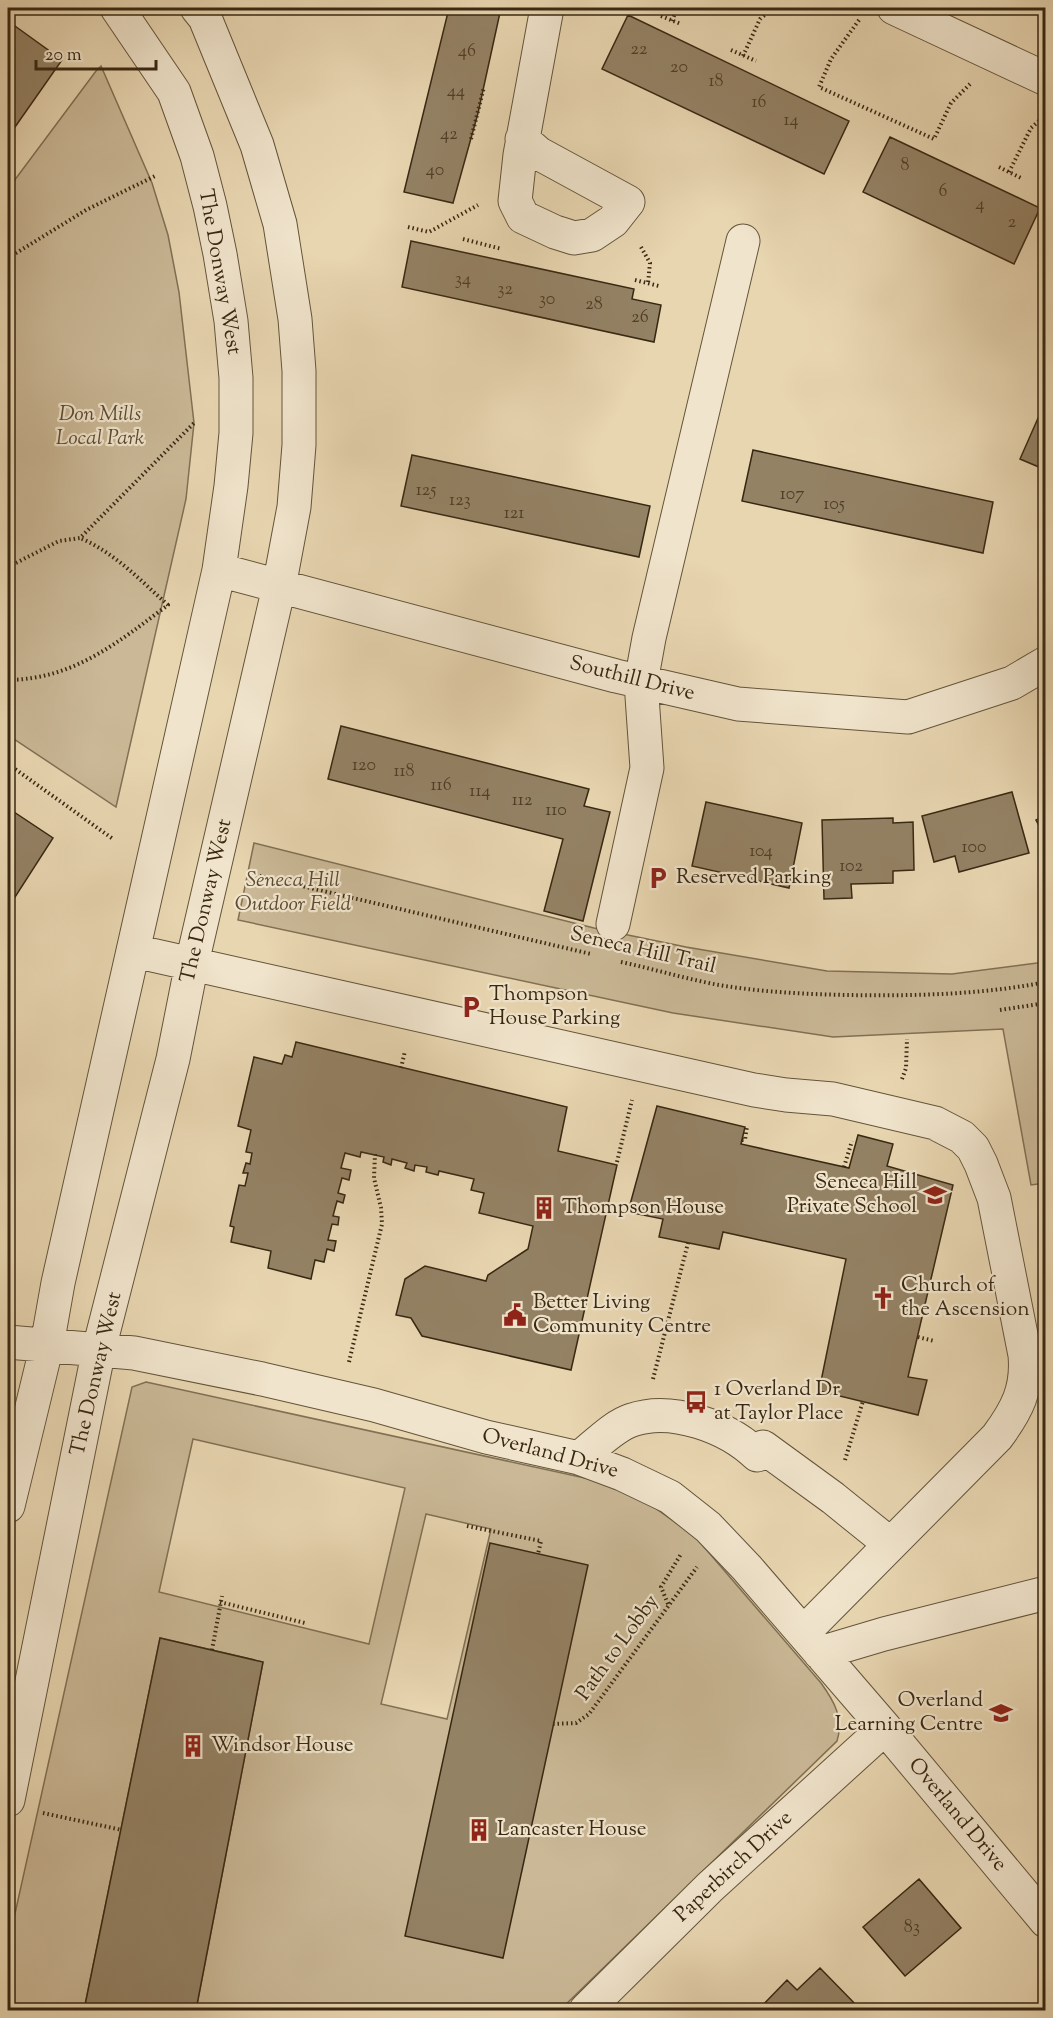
<svg xmlns="http://www.w3.org/2000/svg" width="1053" height="2018" font-family="'Sorts Mill Goudy',serif">
<rect width="100%" height="100%" fill="#e8d6b1"/>
<filter id="stains"><feTurbulence type="fractalNoise" baseFrequency=".00333" numOctaves="4"/><feColorMatrix values="0 0 0 0 .2 0 0 0 0 .09 0 0 0 0 .02 0 0 0 .5 -.17"/></filter>
<radialGradient id="worn" r=".72"><stop offset=".6" stop-color="#630" stop-opacity="0"/><stop offset="1" stop-color="#630" stop-opacity=".3"/></radialGradient>
<path fill="#cab896" stroke="#817054" stroke-width="1.5" fill-rule="evenodd" d="M101,66l51,117 16,52 11,57 15,131 -8,76 -70,308 -108,-72v-546l88,-118z
M254,843l340,85 92,19 141,24 125,3 85,-11 8,-3v223l-14,2 -28,-156 -170,8 -160,-24 -435,-93z
M146,1382l448,98 51,21 40,28 13,11 123,143c13,18 23,35 16,58l-277,269h-364l67,-348 -103,-24 -76,372h-76v-65l124,-558zM193,1439l212,49 -36,156 -210,-52zM426,1514l65,15 -44,190 -66,-15z"/>
<path fill="#948265" stroke="#382812" stroke-width="1.5" d="M449,8h52l-23,105 -25,90 -49,-11z
M628,15l221,106 -25,53 -222,-105z
M8,21l54,39 -54,77z
M890,137l150,71 -26,56 -151,-72z
M411,241l223,48 -2,10 29,6 -7,37 -252,-55z
M1046,400v70l-26,-11z
M753,450l240,52 -10,51 -241,-52z
M412,455l238,51 -11,51 -238,-51z
M341,726l248,63 -5,17 26,6 -27,109 -39,-10 19,-72 -235,-60z
M1012,792l17,61 -70,19 -4,-16 -21,6 -12,-46z
M706,802l96,21 -13,65 -97,-22z
M8,808l45,30 -45,70z
M1046,815v24l-10,-19z
M893,818v5l20,-1 1,48 -21,1v12l-42,1 1,14 -28,1 -2,-79z
M296,1042l271,65 -9,44 59,14 -46,205 -149,-34 -11,-18 -15,-3 9,-36 20,-13 61,15 2,-6 40,-26 5,-23 -54,-13 5,-20 -13,-3 3,-11 -35,-8 -1,4 -12,-3 1,-5 -12,-2 -1,6 -9,-3 2,-5 -15,-4 -1,6 -8,-3 1,-5 -23,-5 -1,5 -15,-4 -4,15 10,2 -2,10 -7,-2 -4,15 7,2 -2,8 -6,-2 -4,15 6,1 -1,8 -6,-1 -4,16 8,1 -2,10 -7,-2 -3,13 -9,-2 -4,19 -43,-11 3,-17 -40,-9 3,-15 -4,-1 9,-41 6,1 3,-13h-5l3,-10 4,1 2,-11 -6,-1 5,-22 -13,-4 16,-69 28,7 3,-9 7,2z
M657,1106l88,21 -4,17 108,24 9,-33 35,9 -6,22 66,19 -45,192 19,3 -9,35 -99,-24 27,-132 -123,-27 -4,17 -60,-12 4,-18 -35,-7z
M490,1543l98,22 -85,393 -98,-22z
M160,1638l103,24 -67,348h-112z
M919,1879l42,49 -56,48 -42,-49z
M820,1968l41,42h-103l29,-30 10,10z"/>
<g fill="none" stroke-linecap="round" stroke-linejoin="round">
<g stroke="#64543a" stroke-width="35">
<path id="minor" d="M894,8l152,71
M522,139l16,14 90,49 -15,19 -21,14 -18,3 -19,-6 -32,-15 -8,-16 5,-46 27,-147
M219,570l397,106 122,28 170,13 104,-34 34,-20
M613,924l34,-156 -6,-86 8,-44 94,-397
M134,951l620,139 32,5 47,4 102,24 27,14 11,11 8,16 13,34 31,157c3,34 -8,55 -28,82l-194,196
M8,1342l126,11 128,26 112,26 112,32 93,21 43,16 48,23 38,30 39,41 138,160 161,193
M579,1458c16,-12 34,-32 53,-38 40,-14 96,7 125,35l6,-8 70,51 57,46
M8,1506l39,-161 11,-62 161,-713 12,-84 5,-53v-55l-5,-57 -11,-67 -10,-48 -13,-50 -23,-64 -57,-84
M820,1653l64,-19 162,-41
M8,1800l91,-451 74,-290 19,-96 87,-376 15,-80 5,-62v-74l-4,-52 -15,-95 -23,-79 -52,-127 -8,-10
M586,2010l124,-123 175,-159"/>
</g>
<path stroke="#382812" stroke-width="4" stroke-dasharray="1.5 3" stroke-linecap="butt" d="M661,16l20,8
M859,20l-28,39 -12,28 115,52 17,-36 19,-19
M672,21l5,-13
M731,50l25,11
M743,56l17,-37 13,-11
M471,139l13,-52
M999,167l22,11
M1009,172l22,-44 12,-11
M408,227l21,5 49,-27
M463,239l39,10
M641,247l9,16 -2,20
M8,258l78,-48 71,-35
M635,280l24,6
M8,567l51,-26 21,-3 115,-116
M8,680c66,-1 109,-37 160,-75 -28,-25 -53,-52 -88,-67
M8,764l105,75
M251,874l340,80
M621,962c33,7 65,17 98,23 42,7 84,9 127,10 66,1 134,0 200,-13
M1000,1010l46,-7
M401,1068l4,-17
M902,1079l4,-11 1,-29
M742,1140h3l2,-14
M617,1162l15,-62
M844,1167l8,-26
M918,1337l16,4
M349,1362l33,-138 -1,-16 -7,-30 1,-24
M653,1379l35,-136
M845,1460l18,-59
M467,1526l74,15 -3,13
M220,1602l85,21
M668,1604l-7,-17 20,-33
M212,1650l10,-54
M553,1724l23,-1 13,-9 108,-147
M43,1813l79,17"/>
<use href="#minor" stroke="#f0e4cc" stroke-width="33"/>
</g>
<defs>
<g id="parking-bare" transform="scale(1.8)"><path d="M-3.5-5.5H1a3.5 3.5 0 0 1 0 7H-1V5.5H-3.5ZM-1-3.4V-.6H.8a1.4 1.4 0 0 0 0-2.8Z" fill="#8f2418" stroke="#f0e4cc" stroke-width="2.5" paint-order="stroke"/></g>
<g id="school-bare" transform="scale(1.8)"><path d="M0-5L7-2L0 1L-7-2ZM-4 1L0 2.5L4 1V4Q0 6-4 4Z" fill="#8f2418" stroke="#f0e4cc" stroke-width="2.5" paint-order="stroke"/></g>
<g id="building-bare" transform="scale(1.8)"><path d="M-4-6H4V6H1V3H-1V6H-4ZM-2.5-4.3h1.7v1.8h-1.7ZM.8-4.3h1.7v1.8H.8ZM-2.5-1h1.7V.8h-1.7ZM.8-1h1.7V.8H.8Z" fill="#8f2418" stroke="#f0e4cc" stroke-width="2.5" paint-order="stroke"/></g>
<g id="church-bare" transform="scale(1.8)"><path d="M-1.2-6h2.4v3.5h3.3v2.4h-3.3V6h-2.4V-.1h-3.3v-2.4h3.3Z" fill="#8f2418" stroke="#f0e4cc" stroke-width="2.5" paint-order="stroke"/></g>
<g id="civic-bare" transform="scale(1.8)"><path d="M-.6-6.5H3V-4.5H.6V-3L4-1V1h2V6H-6V1h2V-1L-.6-3ZM-1.2 2.5V6h2.4V2.5Z" fill="#8f2418" stroke="#f0e4cc" stroke-width="2.5" paint-order="stroke"/></g>
<g id="bus-bare" transform="scale(1.8)"><path d="M-5-6H5V4H4V6H2V4H-2V6H-4V4H-5ZM-3.5-4V0h7V-4ZM-3.5 1.2v1.5H-2V1.2ZM2 1.2v1.5H3.5V1.2Z" fill="#8f2418" stroke="#f0e4cc" stroke-width="2.5" paint-order="stroke"/></g>
</defs>
<g fill-rule="evenodd">
<use href="#parking-bare" x="658" y="878"/>
<use href="#parking-bare" x="471" y="1007"/>
<use href="#school-bare" x="935" y="1195"/>
<use href="#building-bare" x="544" y="1208"/>
<use href="#church-bare" x="883" y="1298"/>
<use href="#civic-bare" x="515" y="1315"/>
<use href="#bus-bare" x="696" y="1402"/>
<use href="#school-bare" x="1001" y="1713"/>
<use href="#building-bare" x="193" y="1746"/>
<use href="#building-bare" x="479" y="1830"/>
</g>
<g text-anchor="middle" dominant-baseline="central" stroke-width="4.5" stroke-linejoin="round" paint-order="stroke">
<g font-size="18" fill="#4f3e27">
<text x="639" y="50">22</text>
<text x="467" y="52">46</text>
<text x="679" y="68">20</text>
<text x="716" y="82">18</text>
<text x="456" y="92">44</text>
<text x="759" y="103">16</text>
<text x="791" y="121">14</text>
<text x="449" y="135">42</text>
<text x="905" y="166">8</text>
<text x="435" y="171">40</text>
<text x="943" y="192">6</text>
<text x="980" y="205">4</text>
<text x="1012" y="223">2</text>
<text x="463" y="280">34</text>
<text x="505" y="290">32</text>
<text x="547" y="300">30</text>
<text x="594" y="305">28</text>
<text x="640" y="318">26</text>
<text x="426" y="491">125</text>
<text x="792" y="495">107</text>
<text x="460" y="501">123</text>
<text x="834" y="505">105</text>
<text x="514" y="514">121</text>
<text x="364" y="766">120</text>
<text x="404" y="772">118</text>
<text x="441" y="786">116</text>
<text x="480" y="792">114</text>
<text x="522" y="801">112</text>
<text x="556" y="811">110</text>
<text x="974" y="848">100</text>
<text x="761" y="852">104</text>
<text x="851" y="867">102</text>
<text x="912" y="1928">83</text>
</g>
<g font-size="21" fill="#382812" stroke="#f0e4cc">
<text transform="translate(219 272) rotate(80)">The Donway West</text>
<text transform="translate(632 679) rotate(14)">Southill Drive</text>
<text transform="translate(207 901) rotate(-77)">The Donway West</text>
<text transform="translate(643 951) rotate(13)">Seneca Hill Trail</text>
<text transform="translate(97 1374) rotate(-77)">The Donway West</text>
<text transform="translate(550 1454) rotate(15)">Overland Drive</text>
<text transform="translate(618 1648) rotate(-54)">Path to Lobby</text>
<text transform="translate(957 1815) rotate(50)">Overland Drive</text>
<text transform="translate(734 1867) rotate(-43)">Paperbirch Drive</text>
</g>
<g font-size="21" font-style="italic" fill="#5c4c33" stroke="#f0e4cc">
<text x="100" y="415">Don Mills<tspan x="100" dy="24">Local Park</tspan></text>
<text x="293" y="881">Seneca Hill<tspan x="293" dy="24">Outdoor Field</tspan></text>
</g>
<g font-size="21" fill="#382812" stroke="#f0e4cc" text-anchor="start">
<text x="676" y="878">Reserved Parking</text>
<text x="489" y="995">Thompson<tspan x="489" dy="24">House Parking</tspan></text>
<text x="917" y="1183" text-anchor="end">Seneca Hill<tspan x="917" dy="24">Private School</tspan></text>
<text x="562" y="1208">Thompson House</text>
<text x="901" y="1286">Church of<tspan x="901" dy="24">the Ascension</tspan></text>
<text x="533" y="1303">Better Living<tspan x="533" dy="24">Community Centre</tspan></text>
<text x="714" y="1390">1 Overland Dr<tspan x="714" dy="24">at Taylor Place</tspan></text>
<text x="983" y="1701" text-anchor="end">Overland<tspan x="983" dy="24">Learning Centre</tspan></text>
<text x="211" y="1746">Windsor House</text>
<text x="497" y="1830">Lancaster House</text>
</g>
</g>
<rect width="1053" height="2018" fill="none" stroke="#e8d6b1" stroke-width="30"/>
<rect x="9" y="9" width="1035" height="2000" fill="none" stroke="#382812" stroke-width="3"/>
<rect x="15" y="15" width="1023" height="1988" fill="none" stroke="#382812" stroke-width="1.5"/>
<path d="M36 60v9h120v-9" fill="none" stroke="#382812" stroke-width="3"/>
<text x="45" y="60" font-size="18" fill="#382812" stroke="#f0e4cc" stroke-width="4.5" paint-order="stroke">20 m</text>
<rect width="100%" height="100%" filter="url(#stains)"/>
<rect width="100%" height="100%" fill="url(#worn)"/>
</svg>
